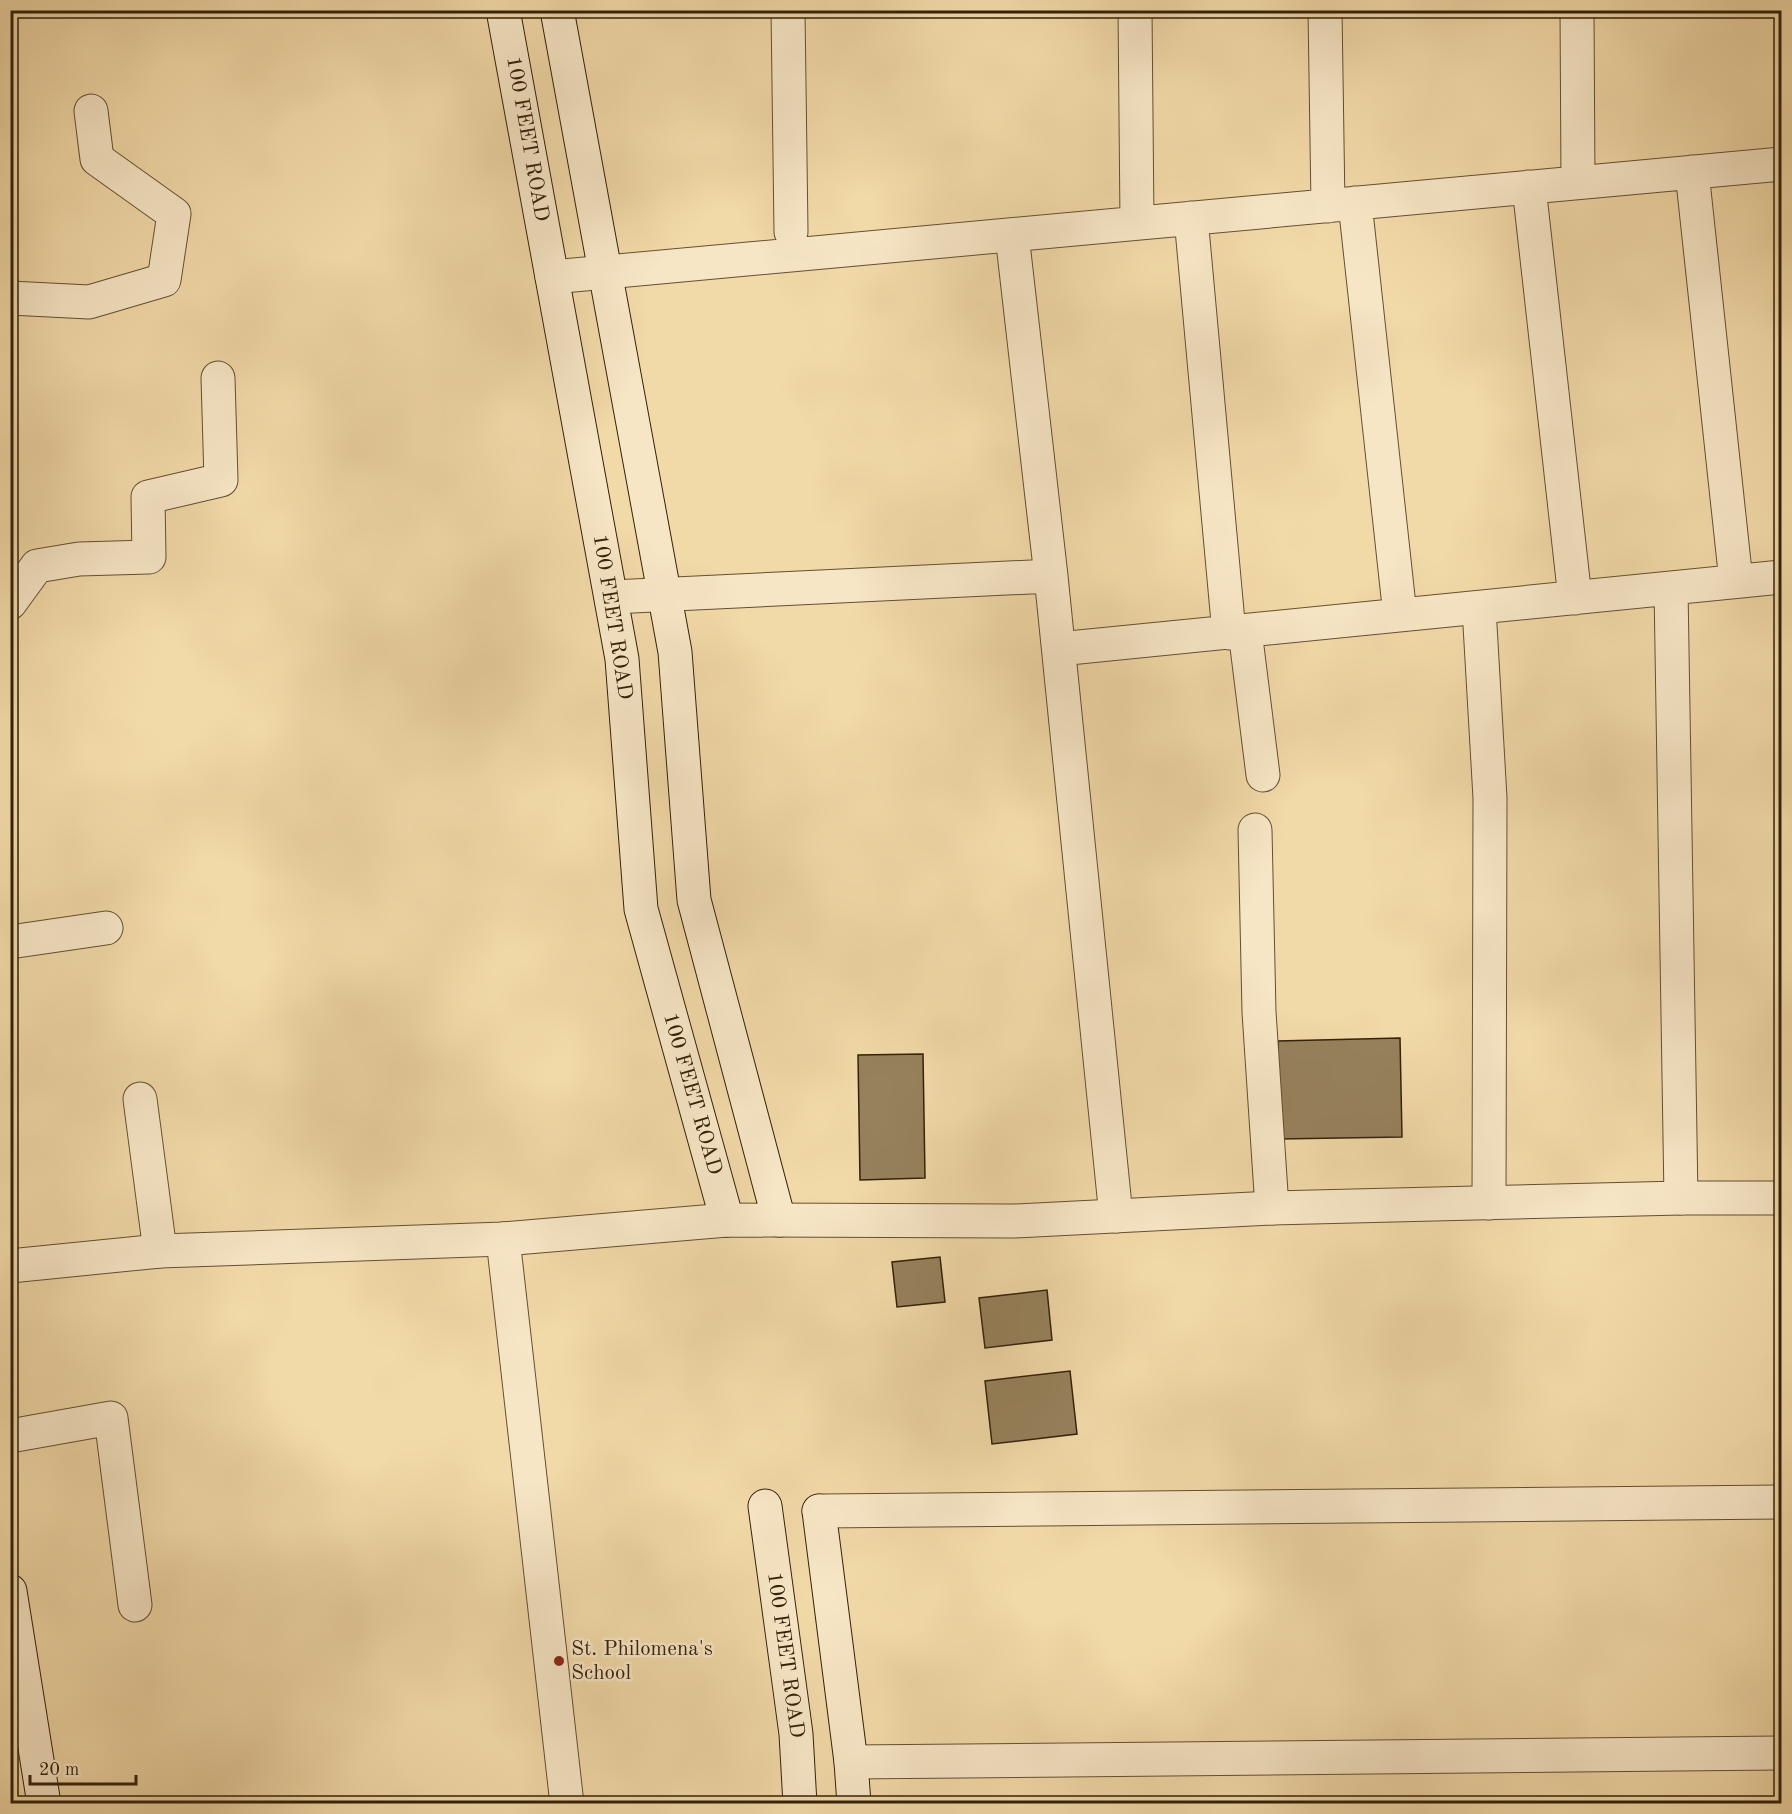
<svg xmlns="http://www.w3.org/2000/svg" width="1792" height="1814" font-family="'Old Standard TT',serif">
<rect width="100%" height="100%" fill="#f2d9a8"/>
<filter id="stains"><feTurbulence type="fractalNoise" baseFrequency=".00333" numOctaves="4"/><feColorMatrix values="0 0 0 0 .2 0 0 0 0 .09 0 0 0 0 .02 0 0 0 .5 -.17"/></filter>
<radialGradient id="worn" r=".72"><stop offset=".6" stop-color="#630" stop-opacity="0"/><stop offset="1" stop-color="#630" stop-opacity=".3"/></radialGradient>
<path fill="#96815c" stroke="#33210a" stroke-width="1.5" d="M1400,1038l2,99 -123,2 -1,-98z
M923,1054l2,124 -65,2 -2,-125z
M940,1257l5,45 -48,5 -5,-45z
M1047,1290l5,50 -67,8 -6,-50z
M1070,1371l7,63 -85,10 -7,-63z"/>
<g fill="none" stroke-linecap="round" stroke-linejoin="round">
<g stroke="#634f32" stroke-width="35">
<path id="minor" d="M788,10l3,222
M1135,10l2,213
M1325,10l3,196
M1577,10l1,172
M1692,172l44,409
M1529,187l46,411
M1355,203l45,412
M1191,218l38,415
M1012,235l39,341 65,640
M552,277l1230,-113
M10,298l79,4 75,-22 10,-66 -77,-55 -6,-48
M1671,588l10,610
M612,597l439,-21
M10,603l27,-37 42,-7 70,-2 -1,-60 73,-17 -3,-102
M1479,608l11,190 -1,405
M1245,631l18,144
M1059,649l723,-72
M1255,830l4,182 13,196
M10,942l96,-14
M140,1099l20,152
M503,1239l64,565
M10,1436l101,-18 24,187
M819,1511l963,-9
M851,1762l931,-9"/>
</g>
<g stroke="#634f32" stroke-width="35">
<path id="tertiary" d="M10,1266l150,-15 343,-12 224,-19 287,1 258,-13 409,-10h101"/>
</g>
<g stroke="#33210a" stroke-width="35">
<path id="secondary" d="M503,10l119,649 19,250 86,311
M557,10l118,642 19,248 85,320
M765,1506l31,228 4,70
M819,1511l32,251 3,42
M10,1591l34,213"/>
</g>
<use href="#minor" stroke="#f7e6c6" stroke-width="33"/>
<use href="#tertiary" stroke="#f7e6c6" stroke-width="33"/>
<use href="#secondary" stroke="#f7e6c6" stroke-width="33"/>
</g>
<circle fill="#8f2418" stroke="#f7e6c6" stroke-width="2" cx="559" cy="1661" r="6"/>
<g text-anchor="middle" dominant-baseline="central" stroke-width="5" stroke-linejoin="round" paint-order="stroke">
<g font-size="21" fill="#33210a" stroke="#f7e6c6">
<text transform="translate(527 139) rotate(80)">100 FEET ROAD</text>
<text transform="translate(612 617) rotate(81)">100 FEET ROAD</text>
<text transform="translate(692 1094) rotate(74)">100 FEET ROAD</text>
<text transform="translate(785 1655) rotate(82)">100 FEET ROAD</text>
</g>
<g font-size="21" fill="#33210a" stroke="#f7e6c6" text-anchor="start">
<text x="571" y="1649">St. Philomena's<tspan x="571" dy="24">School</tspan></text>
</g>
</g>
<rect width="1792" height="1814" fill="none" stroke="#f2d9a8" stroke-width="36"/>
<rect x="12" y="12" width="1768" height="1790" fill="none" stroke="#33210a" stroke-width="3"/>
<rect x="18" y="18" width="1756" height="1778" fill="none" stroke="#33210a" stroke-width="1.5"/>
<path d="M30 1775v9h106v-9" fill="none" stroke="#33210a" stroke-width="3"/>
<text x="39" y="1775" font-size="18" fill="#33210a" stroke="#f7e6c6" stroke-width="4.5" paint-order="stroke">20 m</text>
<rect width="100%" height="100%" filter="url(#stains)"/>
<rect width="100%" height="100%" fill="url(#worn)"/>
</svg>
